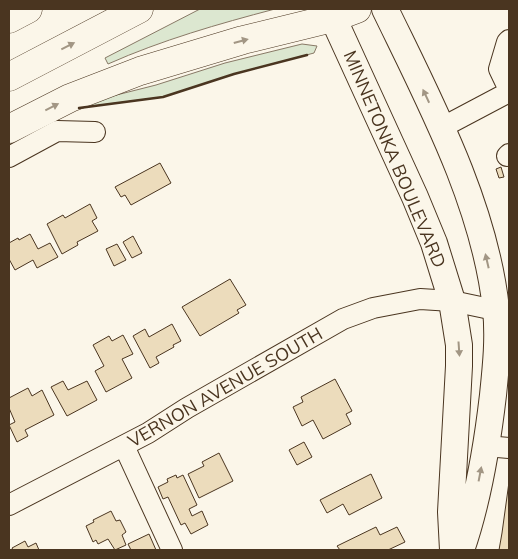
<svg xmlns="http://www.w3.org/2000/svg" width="518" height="559" font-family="Mulish,sans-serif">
<rect width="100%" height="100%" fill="#fbf6e9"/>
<path fill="#dce7d0" stroke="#887966" d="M200,9h75c-57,15 -113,31 -167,55l-3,-6z
M302,44l15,2 -3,7 -80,21 -71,23 -86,11 -26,13 1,3 -43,22v-9l60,-30 87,-22 69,-22z"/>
<path fill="#ecdcbc" stroke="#4a3520" d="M160,163l11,20 -40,22 -6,-10 -4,2 -6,-10z
M501,167l3,10 -5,1 -3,-9z
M90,204l7,14 -5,3 6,10 -21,11 1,3 -16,9 -15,-30 16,-9 2,3z
M30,234l8,15 12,-6 8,14 -21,11 -4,-8 -18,10 -6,-11v-16l9,-5 1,2z
M133,236l9,17 -10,5 -9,-16z
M117,244l9,16 -12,6 -8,-17z
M230,279l16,26 -9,5 2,3 -39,23 -18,-29z
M172,324l9,17 -8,4 1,2 -18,10 3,6 -9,5 -17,-32 12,-7 4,8z
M123,335l10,19 -11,5 10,19 -26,14 -11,-21 9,-5 -11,-21 16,-9 3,5z
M335,379l17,32 -6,3 5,10 -28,15 -10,-19 -11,6 -9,-19 10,-5 -2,-5z
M63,381l5,9 19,-9 10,19 -30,16 -16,-29z
M28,388l4,8 10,-6 12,25 -29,15 3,6 -11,6 -8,-17 6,-3 -6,-14v-10z
M304,442l8,15 -15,8 -8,-15z
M219,453l14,28 -34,17 -11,-24 16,-8 -2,-4z
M371,474l11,24 -33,17 -6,-11 -16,9 -7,-13z
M176,475l1,3 6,-3 14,30 -8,4 3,7 10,-5 6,14 -17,9 -6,-11 -4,2 -13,-28 -5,2 -5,-12 10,-5 -1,-3z
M509,482v68h-10l3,-17z
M111,511l5,10 4,-1 6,12 -4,3 4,10 -11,5 -7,-11 -10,5 -2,-4 -3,2 -7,-16 8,-4 -1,-2z
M376,527l4,8 17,-8 8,15 -17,8h-48l-3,-4z
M149,534l7,16h-25l-3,-6z
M25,541l3,6 8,-4 3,7h-26l-1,-2z"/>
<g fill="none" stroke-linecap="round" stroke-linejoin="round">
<g stroke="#4a3520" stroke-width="22">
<path id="minor" d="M509,40l-2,2 -8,27 10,21
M441,128l68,-36
M507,156l2,-2
M9,157l48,-26 38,1
M124,446l48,104
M486,446l23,2
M9,505l139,-72 39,-25 156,-89 30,-11 47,-9 32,2 57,12"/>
</g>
<g stroke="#4a3520" stroke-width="28">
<path id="major" d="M329,9l86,188 19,46 18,58 7,44v21l-8,146 2,38
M385,9c45,93 100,196 111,300 3,29 0,57 -3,86 -6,52 -15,106 -32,155"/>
</g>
<g stroke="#4a3520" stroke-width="29">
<path id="highway" d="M9,19l19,-10
M9,77l130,-68
M9,129l61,-31 70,-27 103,-31 90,-22 24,-9"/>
</g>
<use href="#minor" stroke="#fbf6e9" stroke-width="20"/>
<use href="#major" stroke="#fbf6e9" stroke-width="26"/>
<use href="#highway" stroke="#fbf6e9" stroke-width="28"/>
<path stroke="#4a3520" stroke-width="2.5" d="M79,108l84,-11 71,-23 73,-19"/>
</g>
<defs><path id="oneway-solid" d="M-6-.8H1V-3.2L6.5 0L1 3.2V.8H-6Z" transform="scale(1.25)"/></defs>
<g fill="#a29684">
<use href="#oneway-solid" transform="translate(241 41) rotate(-15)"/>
<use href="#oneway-solid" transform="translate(68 46) rotate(-27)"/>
<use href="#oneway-solid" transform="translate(426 96) rotate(-115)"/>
<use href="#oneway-solid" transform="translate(52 107) rotate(-27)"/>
<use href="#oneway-solid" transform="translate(487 261) rotate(-103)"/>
<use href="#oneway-solid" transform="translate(459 349) rotate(86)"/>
<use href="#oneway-solid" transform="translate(480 474) rotate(-79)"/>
</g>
<g text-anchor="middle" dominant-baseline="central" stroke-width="4" stroke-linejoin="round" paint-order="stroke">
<g font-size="18" fill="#4a3520" stroke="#fbf6e9">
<text transform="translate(395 159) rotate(67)">MINNETONKA BOULEVARD</text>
<text transform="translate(225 387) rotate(-30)">VERNON AVENUE SOUTH</text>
</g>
</g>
<rect width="518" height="559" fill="none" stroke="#4a3520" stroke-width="20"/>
</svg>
